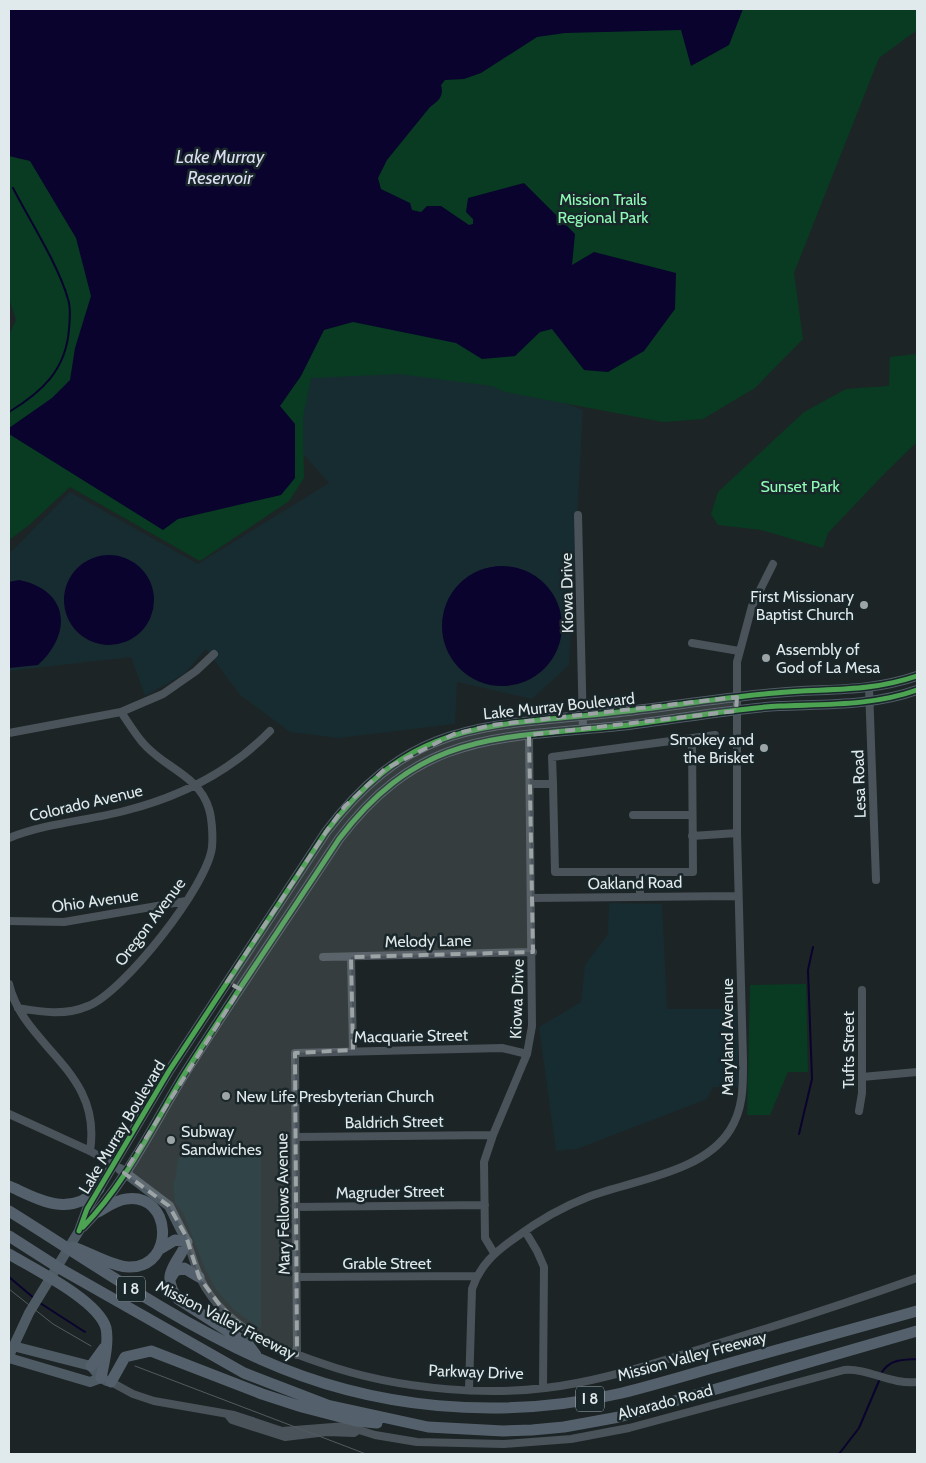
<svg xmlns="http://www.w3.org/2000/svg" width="926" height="1463" font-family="Cabin,sans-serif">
<rect width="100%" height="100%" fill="#1d2426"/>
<path fill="#172c30" d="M315,368l181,8 87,34 -14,255 -37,34 -75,-17 -2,42 -117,14 -48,-6 -50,-37 -34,-46 -22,25 -39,22 -14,-39 -122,14v-117l61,-62 128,72 131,-81 -27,-30 -2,-44z
M609,903l53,1 5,105h70l2,78h-26l-6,12 -130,50 -21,2 -17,-124 42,-25 4,-37 23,-31z
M183,1145l78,4v180l-27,-19 -17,-19 -12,-22 -22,-56 -8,-10 -2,-22h2l3,-23 5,-3z"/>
<path fill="#083b22" d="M9,9h908v21l-38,28 -85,215 9,66 -48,49 -52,31 -40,3 -158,-30 -13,-6 -93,-12 -88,4 -8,39 1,61 -15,23 -89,60 -130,-74 -41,38 -20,15v-205l7,-15 -7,-22z
M917,354v88l-30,29 -59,62 -5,15 -62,-18 -43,-5 -7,-11 7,-22 86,-80 42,-23 43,-3 1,-29z
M806,984l2,88h-20l-18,43h-23l3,-130z"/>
<path fill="#09032d" d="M9,9h734l-14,36 -38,21 -10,-36 -116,3 -28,4 -56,36 -17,6 -19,1 -4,5c3,11 -2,16 -11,22l-43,53 -9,18 3,11 29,14 2,7 9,2 6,-6h14l28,19 4,-1v-5l-7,-7 2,-14 56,-15 51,51 -3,31 22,-13 82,21 -1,36 -31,42 -36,21 -24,-2 -32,-41 -12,3 -25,24 -33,3 -26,-16 -103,-21 -29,8 -23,46 -21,30 15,18v54l-14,17 -103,24 -15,11 -154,-96v-6l43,-30 18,-18 5,-32 16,-52 -15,-58 -46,-77 -21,-5z
M64 600a45 45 0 1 1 90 0a45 45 0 1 1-90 0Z
M442 626a60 60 0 1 1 120 0a60 60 0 1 1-120 0Z
M19,580c50,10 54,53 19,85l-29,3v-86z"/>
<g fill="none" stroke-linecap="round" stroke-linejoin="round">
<path stroke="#09032d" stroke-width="2" d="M9,412c33,-20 57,-42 60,-83 1,-10 2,-21 -1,-30 -10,-35 -38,-78 -55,-111
M799,1134l13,-55 -4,-109 5,-23
M9,1277l26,22
M40,1303l45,29
M882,1372c9,-13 20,-12 35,-13
M839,1454l20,-26 20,-47"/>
<path stroke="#4a535a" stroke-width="8" d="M578,515l5,215
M692,643l47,8
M869,688l7,192
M9,733l112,-21 42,-18 33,-23 18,-17
M530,784h23l-1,-27 163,-22
M553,784l2,88h138l-1,-134
M633,815h59
M692,836l45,-3
M9,838c37,-15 77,-17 115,-27 56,-14 106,-39 146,-80
M640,897v-25
M533,898l205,-2
M9,921l55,1 122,-21
M323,957l210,-5
M351,957l2,93
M9,984c15,64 94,86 81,167
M18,1008c24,4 47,8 70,-2 36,-14 120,-121 124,-159 1,-11 0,-28 -3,-38 -10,-34 -45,-41 -66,-66 -8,-9 -15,-21 -22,-31
M862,1077l55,-5
M859,1111l3,-18v-103
M9,1114l81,37 23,13
M296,1137l197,-2
M296,1207l189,-2
M525,1231l12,20 7,16 -1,121
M187,1242c5,12 8,26 14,38 24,47 73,67 120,83 76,27 176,36 256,20 46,-9 91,-24 136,-38 69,-21 137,-43 204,-67
M494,1253l-9,-15 -1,-76 9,-27 34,-81 5,-28 -3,-291
M297,1277l179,-1
M297,1355l-2,-302 207,-5 25,6
M111,1382l22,12 21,7 80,14 48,16 64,-5 29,9 42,7 87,2 67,-5 58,-11 215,-58c25,-2 47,15 73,12
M469,1389l3,-100c8,-24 23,-37 43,-51 23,-17 47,-31 73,-41 45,-17 115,-24 142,-67 14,-22 13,-46 13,-70l-6,-227v-171l15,-56 21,-42
M228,1415l4,5 53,17 42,-5 27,1 3,-2"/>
<path stroke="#4f5b64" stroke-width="10" d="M120,1169l49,37 18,36
M83,1227c43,-44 70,-102 102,-154 50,-79 103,-156 154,-234 84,-111 164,-100 290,-114 50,-6 100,-16 150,-19 47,-2 93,0 138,-16
M13,1346l78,20 10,12 6,3
M9,1356l20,-43 50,-82 8,-22 82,-138 157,-239c85,-112 157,-105 284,-119 55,-6 110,-15 165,-20 52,-5 91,0 142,-17
M9,1358l81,24 11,-4"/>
<path stroke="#54616c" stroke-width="11" d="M9,1186c32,14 59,32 90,3
M9,1211c82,51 162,108 251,148 113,51 241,62 362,34 36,-9 72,-20 108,-30 62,-17 125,-35 187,-52
M9,1236l50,32 185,105 83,32 101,22 75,4 29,-1 32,-3 55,-10 298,-86
M73,1247c16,5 42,21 57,20 46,0 42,-75 -4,-68 -10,1 -19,8 -28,13
M160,1249l15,-9 12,2c-9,22 -28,31 -9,57l70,45 8,11
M9,1254c25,15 89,46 97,74 3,15 -2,35 -5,50
M170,1279l5,-8 9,-3 15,9
M91,1366l13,-18
M111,1382l14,-25 26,-6 111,43 40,13 54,14 21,2"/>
<path stroke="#545b5f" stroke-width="1" d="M9,1289l44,35 38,22
M135,1366l231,88"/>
<g stroke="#19262a" stroke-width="8">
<path id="cycleway" d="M83,1227c43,-44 70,-102 102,-154 50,-79 103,-156 154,-234 84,-111 164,-100 290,-114 50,-6 100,-16 150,-19 47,-2 93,0 138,-16
M79,1231l8,-22 82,-138 157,-239c85,-112 157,-105 284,-119 55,-6 110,-15 165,-20 52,-5 91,0 142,-17"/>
</g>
<use href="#cycleway" stroke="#4ca352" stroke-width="5"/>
</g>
<path fill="#9ca4a6" fill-opacity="0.2" stroke="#9ca4a6" stroke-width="4" stroke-dasharray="10 6" stroke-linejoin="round" d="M737,697l-1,14 -207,24 4,217 -182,5 2,93 -58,3 2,302 -25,-9 -27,-17 -24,-22 -22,-30 -13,-41 -17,-30 -45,-33 116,-184 -13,-7 99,-150 19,-26 40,-37 69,-35 38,-9z"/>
<g fill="#9ca4a6" stroke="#19262a" stroke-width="2">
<circle cx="864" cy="605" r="5"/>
<circle cx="766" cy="658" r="5"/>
<circle cx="764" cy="748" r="5"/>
<circle cx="226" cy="1096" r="5"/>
<circle cx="171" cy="1140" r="5"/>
</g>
<g text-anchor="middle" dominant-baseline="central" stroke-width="5" stroke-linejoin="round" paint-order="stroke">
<g fill="#19262a" stroke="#a4aeb1" stroke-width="1">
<rect x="117" y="1276.5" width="28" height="25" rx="4"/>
<rect x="576" y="1386.5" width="28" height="25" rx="4"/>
</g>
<g font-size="15" font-weight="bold" fill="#e0e9eb">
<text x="131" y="1289">I 8</text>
<text x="590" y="1399">I 8</text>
</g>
<g font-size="16" fill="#8dfbb5" stroke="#19262a">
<text x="603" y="199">Mission Trails<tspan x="603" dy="18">Regional Park</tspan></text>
<text x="800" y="486">Sunset Park</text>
</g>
<g font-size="16" fill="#e0e9eb" stroke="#19262a">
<text transform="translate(567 593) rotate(-91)">Kiowa Drive</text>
<text transform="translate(559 706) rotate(-6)">Lake Murray Boulevard</text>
<text transform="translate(859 784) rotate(-92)">Lesa Road</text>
<text transform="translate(86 803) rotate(-13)">Colorado Avenue</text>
<text transform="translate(635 883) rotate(-1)">Oakland Road</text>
<text transform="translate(95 901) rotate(-8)">Ohio Avenue</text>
<text transform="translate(150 922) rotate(-53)">Oregon Avenue</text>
<text transform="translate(428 941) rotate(-1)">Melody Lane</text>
<text transform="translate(517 999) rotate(-88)">Kiowa Drive</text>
<text transform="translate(411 1036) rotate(-1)">Macquarie Street</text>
<text transform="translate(727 1037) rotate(-90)">Maryland Avenue</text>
<text transform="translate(848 1050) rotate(-90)">Tufts Street</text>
<text transform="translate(394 1122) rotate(-1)">Baldrich Street</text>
<text transform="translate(122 1127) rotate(-59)">Lake Murray Boulevard</text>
<text transform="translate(390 1192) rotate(-1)">Magruder Street</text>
<text transform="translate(283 1204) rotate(-91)">Mary Fellows Avenue</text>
<text x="387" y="1263">Grable Street</text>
<text transform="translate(226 1320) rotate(27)">Mission Valley Freeway</text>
<text transform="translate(692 1356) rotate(-15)">Mission Valley Freeway</text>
<text transform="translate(476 1372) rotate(2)">Parkway Drive</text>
<text transform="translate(665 1402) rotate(-15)">Alvarado Road</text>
</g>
<g font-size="16" fill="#e0e9eb" stroke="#19262a" text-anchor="start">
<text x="854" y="596" text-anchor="end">First Missionary<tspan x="854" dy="18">Baptist Church</tspan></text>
<text x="776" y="649">Assembly of<tspan x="776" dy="18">God of La Mesa</tspan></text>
<text x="754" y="739" text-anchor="end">Smokey and<tspan x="754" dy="18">the Brisket</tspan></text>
<text x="236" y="1096">New Life Presbyterian Church</text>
<text x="181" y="1131">Subway<tspan x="181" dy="18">Sandwiches</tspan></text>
</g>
<g font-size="18" font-style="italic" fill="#dbdef2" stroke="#19262a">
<text x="220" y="157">Lake Murray<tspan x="220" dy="21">Reservoir</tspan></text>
</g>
</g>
<rect width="926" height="1463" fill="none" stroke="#e0e9eb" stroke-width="20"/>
</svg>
